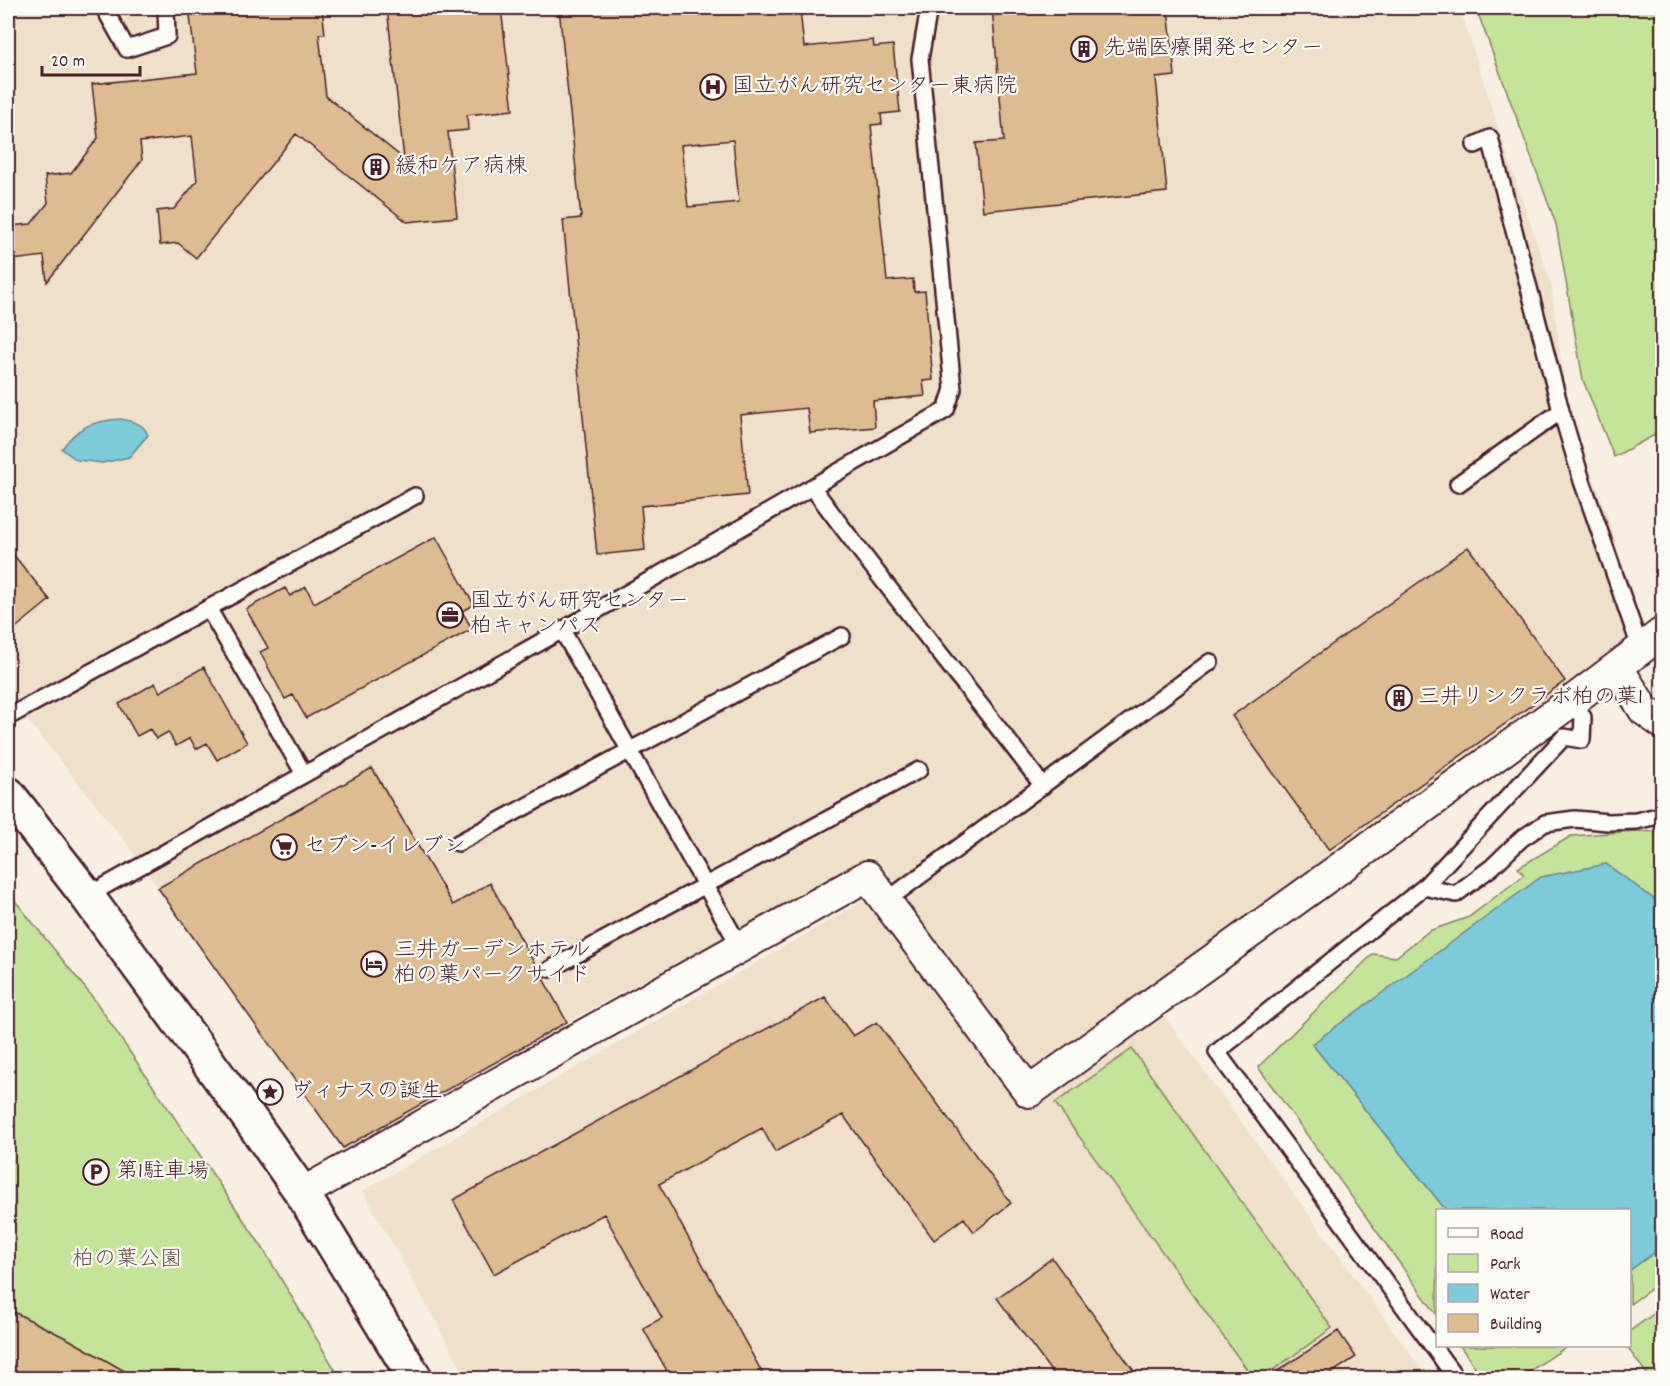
<svg xmlns="http://www.w3.org/2000/svg" width="1670" height="1386" font-family="Dekko,'Klee One',sans-serif">
<rect width="100%" height="100%" fill="#f7efe2"/>
<filter id="ink" filterUnits="userSpaceOnUse"><feTurbulence type="fractalNoise" baseFrequency=".0167" numOctaves="2"/><feDisplacementMap in="SourceGraphic" scale="12" xChannelSelector="R" yChannelSelector="G"/><feConvolveMatrix kernelMatrix="1 2 1 2 8 2 1 2 1" color-interpolation-filters="sRGB"/></filter>
<g filter="url(#ink)">
<path fill="#efe0c9" d="M8,8h1452l42,132 49,144 16,121 37,102 43,133 -611,438 -164,-222 -305,166 -224,126 -218,-307 -117,-145z
M863,901l166,210 135,-95 264,362h-961l-104,-187z"/>
<path fill="#c6e39a" stroke="#888162" stroke-width="1.5" d="M1476,8h186v423l-48,26 -31,-77 -27,-156z
M1634,831l28,1v73l-56,-41 -294,180 134,166h-8l-1,105 -179,-248 115,-113 23,3 33,-26 40,-14 55,-42 -6,-7 53,-32z
M8,892l86,107 168,248 78,131h-332z
M1132,1049l200,279 -70,50h-9l-198,-275z
M1662,1247v34l-32,23v-34z
M1662,1308v70h-12l-24,-32h4v-15z
M1460,1346h108l-49,32h-36z"/>
<path fill="#7dcbdb" stroke="#698695" stroke-width="1.5" d="M120,419c12,3 23,3 28,16l-19,22 -26,6 -26,-3 -15,-11c14,-22 32,-28 58,-30z
M1606,864l56,41v342l-32,23v-60h-184l-134,-166 229,-167z"/>
<path fill="#ddbc90" stroke="#4a1f2b" stroke-width="1.5" fill-rule="evenodd" d="M189,8h133l3,26h-6l7,62 78,63 -17,-151h114l12,102 -46,5 1,15 -20,2 9,85 -50,5 -111,-88 -100,124 -18,-15 -18,2 -3,-34 17,-2 23,-28 -5,-45 -52,6 2,18 -95,122 -3,-26 -31,4 -4,-34 22,-2 17,-21 -3,-27 26,-3 27,-35 -6,-54 105,-11z
M559,8h227l1,3 13,-1 4,37 69,-7 1,7 19,-2 7,67 -19,2 1,10 -11,1 16,156 26,-2 1,13 11,-1 8,89 -10,1 2,15 -52,5 2,26 -65,6 -3,-25 -67,7 8,80 -107,11 4,44 -48,5 -34,-335 18,-2zM733,140l6,62 -51,5 -7,-62z
M992,8h176l7,68 -19,2 11,114 -184,19 -7,-68 28,-2z
M436,537l38,68 -12,6 10,18 -166,89 -13,-23 -8,4 -25,-47 8,-4 -22,-39 39,-21 5,8 16,-9 8,16z
M1468,547l97,134 -236,169 -97,-134z
M8,548l42,52 -42,34z
M204,667l43,76 -30,17 -10,-17 -11,6 -6,-11 -14,8 -8,-14 -12,7 -6,-10 -13,7 -18,-32 36,-21 5,9z
M372,768l81,137 37,-22 77,139 -224,126 -185,-260z
M825,997l28,39 24,-14 134,181 -37,29 -10,-14 -30,22 -91,-125 -68,37 -13,-24 -103,56 106,194h-94l-28,-50 19,-10 -58,-104 -110,60 -41,-74z
M1052,1258l87,120h-83l-59,-80z
M8,1309l62,31 67,38h-129z
M1338,1331l18,26 -32,21h-57z"/>
<g fill="none" stroke-linecap="round" stroke-linejoin="round">
<g stroke="#4a1f2b" stroke-width="20">
<path id="lane" d="M104,8l23,41 40,-13 -1,-28
M1475,145l15,-7 71,273 21,70 59,169
M1458,484l103,-73
M813,488c74,101 154,198 230,298
M208,608l96,166
M562,630l178,317
M1572,701l11,16 -1,23 -18,-3 -140,150 32,7 36,-27 29,-28 24,-16 30,-4 33,3 28,-1 26,-6
M8,717l407,-221
M458,843l384,-207
M1424,887l-207,165 239,326
M87,896l495,-277 364,-209 7,-21 -33,-330 9,-51
M886,901l324,-239
M550,969l369,-199"/>
</g>
<g stroke="#4a1f2b" stroke-width="34">
<path id="street" d="M1618,668l26,42 18,13
M302,1193l565,-317 162,216 543,-391 90,-68"/>
</g>
<g stroke="#4a1f2b" stroke-width="38">
<path id="secondary" d="M8,794l76,98 168,230 50,71 113,185"/>
</g>
<use href="#lane" stroke="#fdfcf7" stroke-width="15"/>
<use href="#street" stroke="#fdfcf7" stroke-width="30"/>
<use href="#secondary" stroke="#fdfcf7" stroke-width="33"/>
</g>
</g>
<defs>
<g id="building-ring" transform="scale(1.35)"><circle r="9.5" fill="#fdfcf7" stroke="#4a1f2b" stroke-width="1.5"/><path d="M-4-6H4V6H1V3H-1V6H-4ZM-2.5-4.3h1.7v1.8h-1.7ZM.8-4.3h1.7v1.8H.8ZM-2.5-1h1.7V.8h-1.7ZM.8-1h1.7V.8H.8Z" fill="#4a1f2b"/></g>
<g id="hospital-ring" transform="scale(1.35)"><circle r="9.5" fill="#fdfcf7" stroke="#4a1f2b" stroke-width="1.5"/><path d="M-5-5h3v3.5h4V-5h3V5h-3V1.5h-4V5h-3Z" fill="#4a1f2b"/></g>
<g id="office-ring" transform="scale(1.35)"><circle r="9.5" fill="#fdfcf7" stroke="#4a1f2b" stroke-width="1.5"/><path d="M-6-3h4V-5.5h4V-3h4V5H-6ZM-1-4.5V-3h2v-1.5ZM-6 0V1H6V0Z" fill="#4a1f2b"/></g>
<g id="supermarket-ring" transform="scale(1.35)"><circle r="9.5" fill="#fdfcf7" stroke="#4a1f2b" stroke-width="1.5"/><path d="M-6-5.5h2.5l.6 2H6L4.5 2H-2.5L-4.4-4H-6ZM-1.5 3.2a1.3 1.3 0 1 0 .1 0ZM3 3.2a1.3 1.3 0 1 0 .1 0Z" fill="#4a1f2b"/></g>
<g id="hotel-ring" transform="scale(1.35)"><circle r="9.5" fill="#fdfcf7" stroke="#4a1f2b" stroke-width="1.5"/><path d="M-6-4.5h1.5V1H6V5H4.5V3h-9V5H-6ZM-4 0a1.8 1.8 0 1 1 3.6 0ZM.5 0V-2.5h3Q6-2.5 6 0Z" fill="#4a1f2b"/></g>
<g id="sight-ring" transform="scale(1.35)"><circle r="9.5" fill="#fdfcf7" stroke="#4a1f2b" stroke-width="1.5"/><path d="M0-6L1.8-2.2L6-1.7L2.9 1.2L3.7 5.4L0 3.3L-3.7 5.4L-2.9 1.2L-6-1.7L-1.8-2.2Z" fill="#4a1f2b"/></g>
<g id="parking-ring" transform="scale(1.35)"><circle r="9.5" fill="#fdfcf7" stroke="#4a1f2b" stroke-width="1.5"/><path d="M-3.5-5.5H1a3.5 3.5 0 0 1 0 7H-1V5.5H-3.5ZM-1-3.4V-.6H.8a1.4 1.4 0 0 0 0-2.8Z" fill="#4a1f2b"/></g>
</defs>
<g fill-rule="evenodd">
<use href="#building-ring" x="1084" y="49"/>
<use href="#hospital-ring" x="713" y="87"/>
<use href="#building-ring" x="376" y="167"/>
<use href="#office-ring" x="450" y="615"/>
<use href="#building-ring" x="1399" y="698"/>
<use href="#supermarket-ring" x="284" y="847"/>
<use href="#hotel-ring" x="374" y="964"/>
<use href="#sight-ring" x="270" y="1092"/>
<use href="#parking-ring" x="96" y="1172"/>
</g>
<g text-anchor="middle" dominant-baseline="central" stroke-width="4.5" stroke-linejoin="round" paint-order="stroke">
<g font-size="22" fill="#4a1f2b" stroke="#fdfcf7" text-anchor="start">
<text x="1104" y="49">先端医療開発センター</text>
<text x="732" y="87">国立がん研究センター東病院</text>
<text x="395" y="167">緩和ケア病棟</text>
<text x="470" y="602">国立がん研究センター<tspan x="470" dy="25">柏キャンパス</tspan></text>
<text x="1418" y="698">三井リンクラボ柏の葉1</text>
<text x="304" y="847">セブン-イレブン</text>
<text x="394" y="951">三井ガーデンホテル<tspan x="394" dy="25">柏の葉パークサイド</tspan></text>
<text x="290" y="1092">ヴィナスの誕生</text>
<text x="116" y="1172">第1駐車場</text>
</g>
<g font-size="22" fill="#695047" stroke="#fdfcf7">
<text x="127" y="1260">柏の葉公園</text>
</g>
</g>
<rect width="1670" height="1386" fill="none" stroke="#fdfcf7" stroke-width="30"/>
<rect x="15" y="15" width="1640" height="1356" fill="none" stroke="#4a1f2b" stroke-width="2" filter="url(#ink)"/>
<rect x="1436" y="1209" width="195" height="138" fill="#fdfcf7" stroke="#b5a4a5" stroke-width="1.5"/>
<rect x="1448" y="1228" width="30" height="9" fill="#fdfcf7" stroke="#b5a4a5" stroke-width="1.5"/>
<text x="1490" y="1239" font-size="18" fill="#4a1f2b">Road</text>
<rect x="1448" y="1254" width="30" height="18" fill="#c6e39a" stroke="#b5a4a5" stroke-width="1.5"/>
<text x="1490" y="1269" font-size="18" fill="#4a1f2b">Park</text>
<rect x="1448" y="1284" width="30" height="18" fill="#7dcbdb" stroke="#b5a4a5" stroke-width="1.5"/>
<text x="1490" y="1299" font-size="18" fill="#4a1f2b">Water</text>
<rect x="1448" y="1314" width="30" height="18" fill="#ddbc90" stroke="#b5a4a5" stroke-width="1.5"/>
<text x="1490" y="1329" font-size="18" fill="#4a1f2b">Building</text>
<path d="M42 66v9h98v-9" fill="none" stroke="#4a1f2b" stroke-width="3"/>
<text x="51" y="66" font-size="18" fill="#4a1f2b" stroke="#fdfcf7" stroke-width="4.5" paint-order="stroke">20 m</text>
</svg>
